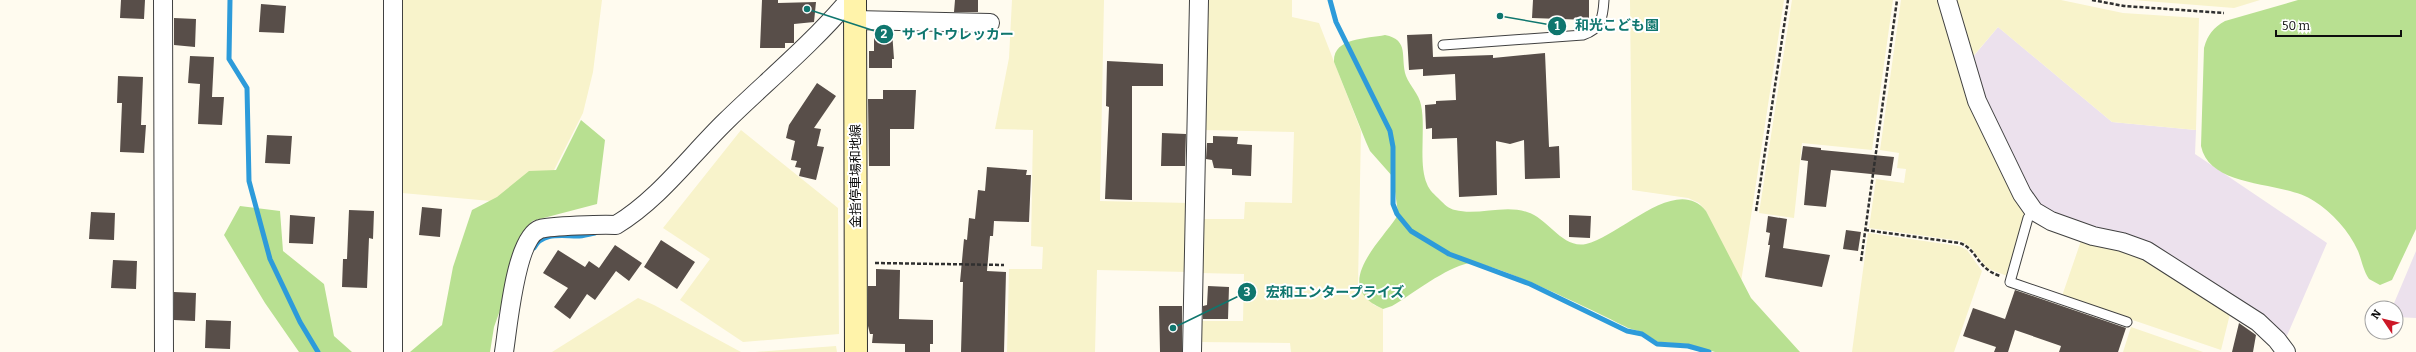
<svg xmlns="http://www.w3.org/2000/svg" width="2416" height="352" font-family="Bitter,'Noto Sans JP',serif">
<rect width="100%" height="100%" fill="#fffbef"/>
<path fill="#ece1ed" d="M1998,27l114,95 84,8 -1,24 132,89 -41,95 -184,-107 -56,-21 -13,-11 -44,-90 -17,-51z
M2416,251v67l-20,-1v-9h-4z"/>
<path fill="#f8f3cb" d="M401,0h201l-9,72 -10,41 -33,65 -38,25 -110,-10z
M1012,0h92l-4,201 89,2 -1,69 -91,-2 -2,82h-88l2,-83h33l1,-22 -12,-1 2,-116 -38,-1 14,-71z
M1205,0h87v17l27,6 42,108 -3,153 16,21 9,4v43h-92l-1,-9 -92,-1 1,-21h44l1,-47 -44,-1 1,-54h43l1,-17 47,1 2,-71 -91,-2z
M1630,0h154l-43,282 -35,-71 -7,-8 -11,-5 -56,-8z
M1792,0h101l-21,150 -70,-7 -8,75 -35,-5z
M1901,0h41l84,212 -19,64 -20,-8 -17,-21 -9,-6 -92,-13 7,-49 28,4 2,-14 -9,-1 2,-15 -19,-3z
M1952,0h109l62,13 76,5 -3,112 -84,-8 -114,-95 -28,33z
M2133,0h127l-26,8z
M741,130l97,78 1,126 -96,8 -63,-42 30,-41 -47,-31z
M1868,233l91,13 8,4 15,21 -28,81h-102z
M2082,238l47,11 102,61 -10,40 -159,-54z
M638,298l16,7 87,47h-189z
M2131,327l72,25h-80z
M836,346l1,6h-82z"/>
<path fill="#b8e091" d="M2298,0h118v229l-24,51 -12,5 -11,-6c-6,-9 -7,-18 -11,-28 -9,-20 -26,-39 -44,-50 -30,-21 -104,-11 -113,-55l3,-98c4,-14 9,-20 21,-27z
M1385,35c25,5 15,22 21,41 4,10 13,18 15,29 5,22 -3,59 6,79 2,6 8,11 13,16 4,4 9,9 15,10 23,6 49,-6 72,2 21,6 35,37 59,32 35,-8 90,-70 120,-33l45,87 49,54h-85l-27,-8 -30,-2 -16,-10 -14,-4c-24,-12 -139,-69 -159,-65 -24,5 -55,30 -77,43l-9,3c-51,-22 -7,-62 13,-91l2,-5 -5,-36 -23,-26 -4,-9 -32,-80c-1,-25 33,-23 51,-27z
M581,120l24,20 -8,64 -65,17 -38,106 -4,25h-80l32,-27 11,-58 19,-57 25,-13 32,-26 27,-1z
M240,206l40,5 3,40 41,33 10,52 18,16h-53l-34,-49 -41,-68z"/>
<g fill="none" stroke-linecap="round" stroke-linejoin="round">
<path stroke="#2d9bda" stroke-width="5" d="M230,0l-1,59 18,29 2,93 21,78 30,63 18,30
M1330,0l6,22 54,109 3,16v57l4,10 14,17 38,23 81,30 97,47 15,3 15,10 31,2 21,6
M534,248c8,-16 28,-12 43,-12 6,0 12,-2 18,-3"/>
</g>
<path fill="#584e49" d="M121,0h24l-1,19 -24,-1z
M762,0h16v3l38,-1 -2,20 -20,2v19h-9v5h-25z
M955,0h23v12h-24z
M1533,0h56v20l-57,-2z
M261,4l25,2 -2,27 -25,-1z
M174,18l22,1 -1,28 -21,-2z
M874,31h18l2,28h-2v9h-23v-17h5z
M1432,34l1,23 60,-2v3l52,-5 4,94 10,-1 1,32 -35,1 -1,-39 -14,4 -14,-3 1,54 -38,2 -2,-59 -25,1v-11l-6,1 -1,-24 11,-1v-3l20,-1 -1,-26 -32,2v-7l-14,1 -2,-35z
M190,56l24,1 -2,40h12l-2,28 -24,-1 2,-40 -12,-1z
M1107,61l56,3v22h-31v114l-27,-1 4,-92 -3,-1z
M118,76l25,1 -2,48h5l-2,28 -24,-1 2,-49h-5z
M817,83l19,13 -22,32 7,1 -4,17 7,1 -8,33 -17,-4 2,-8 -6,-1 2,-6 -6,-1 4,-19 -9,-3 3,-13z
M883,90h33l-2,39h-24v37h-21l-1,-67h15z
M1162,133l24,1 -1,32h-24z
M267,135l25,1 -2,28 -25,-1z
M1213,136l25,1 -1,7 15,1 -1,31 -19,-1v-6l-18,-1 -2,-8 -6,-1 1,-16h6z
M1803,146l18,2v2l73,7 -3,19 -60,-6 -5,37 -22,-2 4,-44 -7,-1z
M987,167l40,3 -1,5h5l-2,47 -35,-1 -1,15h-3l-3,35 19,1 -2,80h-43l2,-70h-3l4,-43 3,1 2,-22 6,1 3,-29 7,1z
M422,207l20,2 -2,28 -21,-2z
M349,210l25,1 -1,28 -4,-1 -2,50 -25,-1 1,-28h4z
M91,212l24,1 -1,27 -25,-1z
M290,215l25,2 -2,27 -24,-1z
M1569,215l22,1 -1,22 -21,-1z
M1768,216l19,3 -4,29 47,7 -8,32 -57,-10 5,-32h-2l2,-12 -4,-1z
M1846,230l15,2 -3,19 -15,-2z
M661,240l34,22 -18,27 -33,-22z
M615,245l27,18 -13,18 -13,-10 -21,29 -8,-6 -17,25 -16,-12 14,-19 -25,-15 15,-23 27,17 4,-6 10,7z
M113,260l24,1 -1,28 -25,-1z
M876,269l24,1 -1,49 34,1v24h-3v8h-25v-8l-33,-1 1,-9h-3l-2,-8v-40h8z
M1208,286l21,1 -1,32h-25v-13l4,-1z
M2015,290l111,38 -8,24h-59l2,-6 -46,-16 -7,22h-14l2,-5 -33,-11 10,-28 32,11z
M174,292l22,1 -1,28 -21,-1z
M1159,306h23v46h-22z
M206,320l25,1 -1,28 -25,-1z
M2239,323l17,12 -3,17h-21z"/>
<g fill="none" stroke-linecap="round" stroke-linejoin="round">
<g stroke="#414141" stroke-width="11">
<path id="service" d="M1443,45l140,-10c18,-6 20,-17 21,-35
M2034,211l-6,7 -18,64 117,40"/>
</g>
<g stroke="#414141" stroke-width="20">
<path id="minor" d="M163,0l1,352
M393,0v352
M1947,0l30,101 45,93 12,17 17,10 42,15 29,6 25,9 111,71 19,18 9,12
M855,20l135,3
M504,352c4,-24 11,-114 36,-123 10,-3 65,-5 76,-4 43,-26 74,-69 110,-104 41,-40 86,-77 123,-121
M1192,352l7,-352"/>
</g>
<g stroke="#303030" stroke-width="24">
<path id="secondary" d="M855,0l1,352"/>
</g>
<path stroke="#303030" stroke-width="2.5" stroke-dasharray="4 2" stroke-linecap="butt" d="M2092,0l32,6 100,7
M1756,211l32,-211
M1865,230l95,13c18,7 16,25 40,33
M1861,261l36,-261
M875,263l129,2"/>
<use href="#service" stroke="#fff" stroke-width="9"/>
<use href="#minor" stroke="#fff" stroke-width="18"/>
<use href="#secondary" stroke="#fff3aa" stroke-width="22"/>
</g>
<g text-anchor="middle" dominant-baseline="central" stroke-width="4" stroke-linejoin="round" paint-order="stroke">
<g font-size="13" fill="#0e0e0e" stroke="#fff">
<text transform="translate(855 176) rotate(-90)">金指停車場和地線</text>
</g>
</g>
<path fill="none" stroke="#0f766e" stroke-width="1.5" d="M1500 16L1557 26M807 9L884 34M1173 328L1247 292"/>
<g fill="#0f766e" stroke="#fff" stroke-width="1.5">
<circle cx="1500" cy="16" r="4"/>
<circle cx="807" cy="9" r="4"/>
<circle cx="1173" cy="328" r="4"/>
<circle cx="1557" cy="26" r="10"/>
<circle cx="884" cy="34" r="10"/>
<circle cx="1247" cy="292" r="10"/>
</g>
<g font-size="12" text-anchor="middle" font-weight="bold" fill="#fff">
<text x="1557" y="30">1</text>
<text x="884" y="38">2</text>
<text x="1247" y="296">3</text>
</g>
<g font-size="14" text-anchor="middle" font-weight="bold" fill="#0f766e" stroke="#fff" stroke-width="4" stroke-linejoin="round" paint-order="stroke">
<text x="1617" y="30">和光こども園</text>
<text x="958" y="39">サイトウレッカー</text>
<text x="1335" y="297">宏和エンタープライズ</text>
</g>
<g transform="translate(2384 320) rotate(305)"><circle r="19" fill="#ffffff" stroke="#9f9f9f"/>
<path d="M0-3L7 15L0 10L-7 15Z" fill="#cc1827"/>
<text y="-6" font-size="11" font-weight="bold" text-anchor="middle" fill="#0e0e0e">N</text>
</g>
<path d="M2276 30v6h125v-6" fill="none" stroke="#0e0e0e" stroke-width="2"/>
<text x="2282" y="30" font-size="12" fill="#0e0e0e" stroke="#ffffff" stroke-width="3" paint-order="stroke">50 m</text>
</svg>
